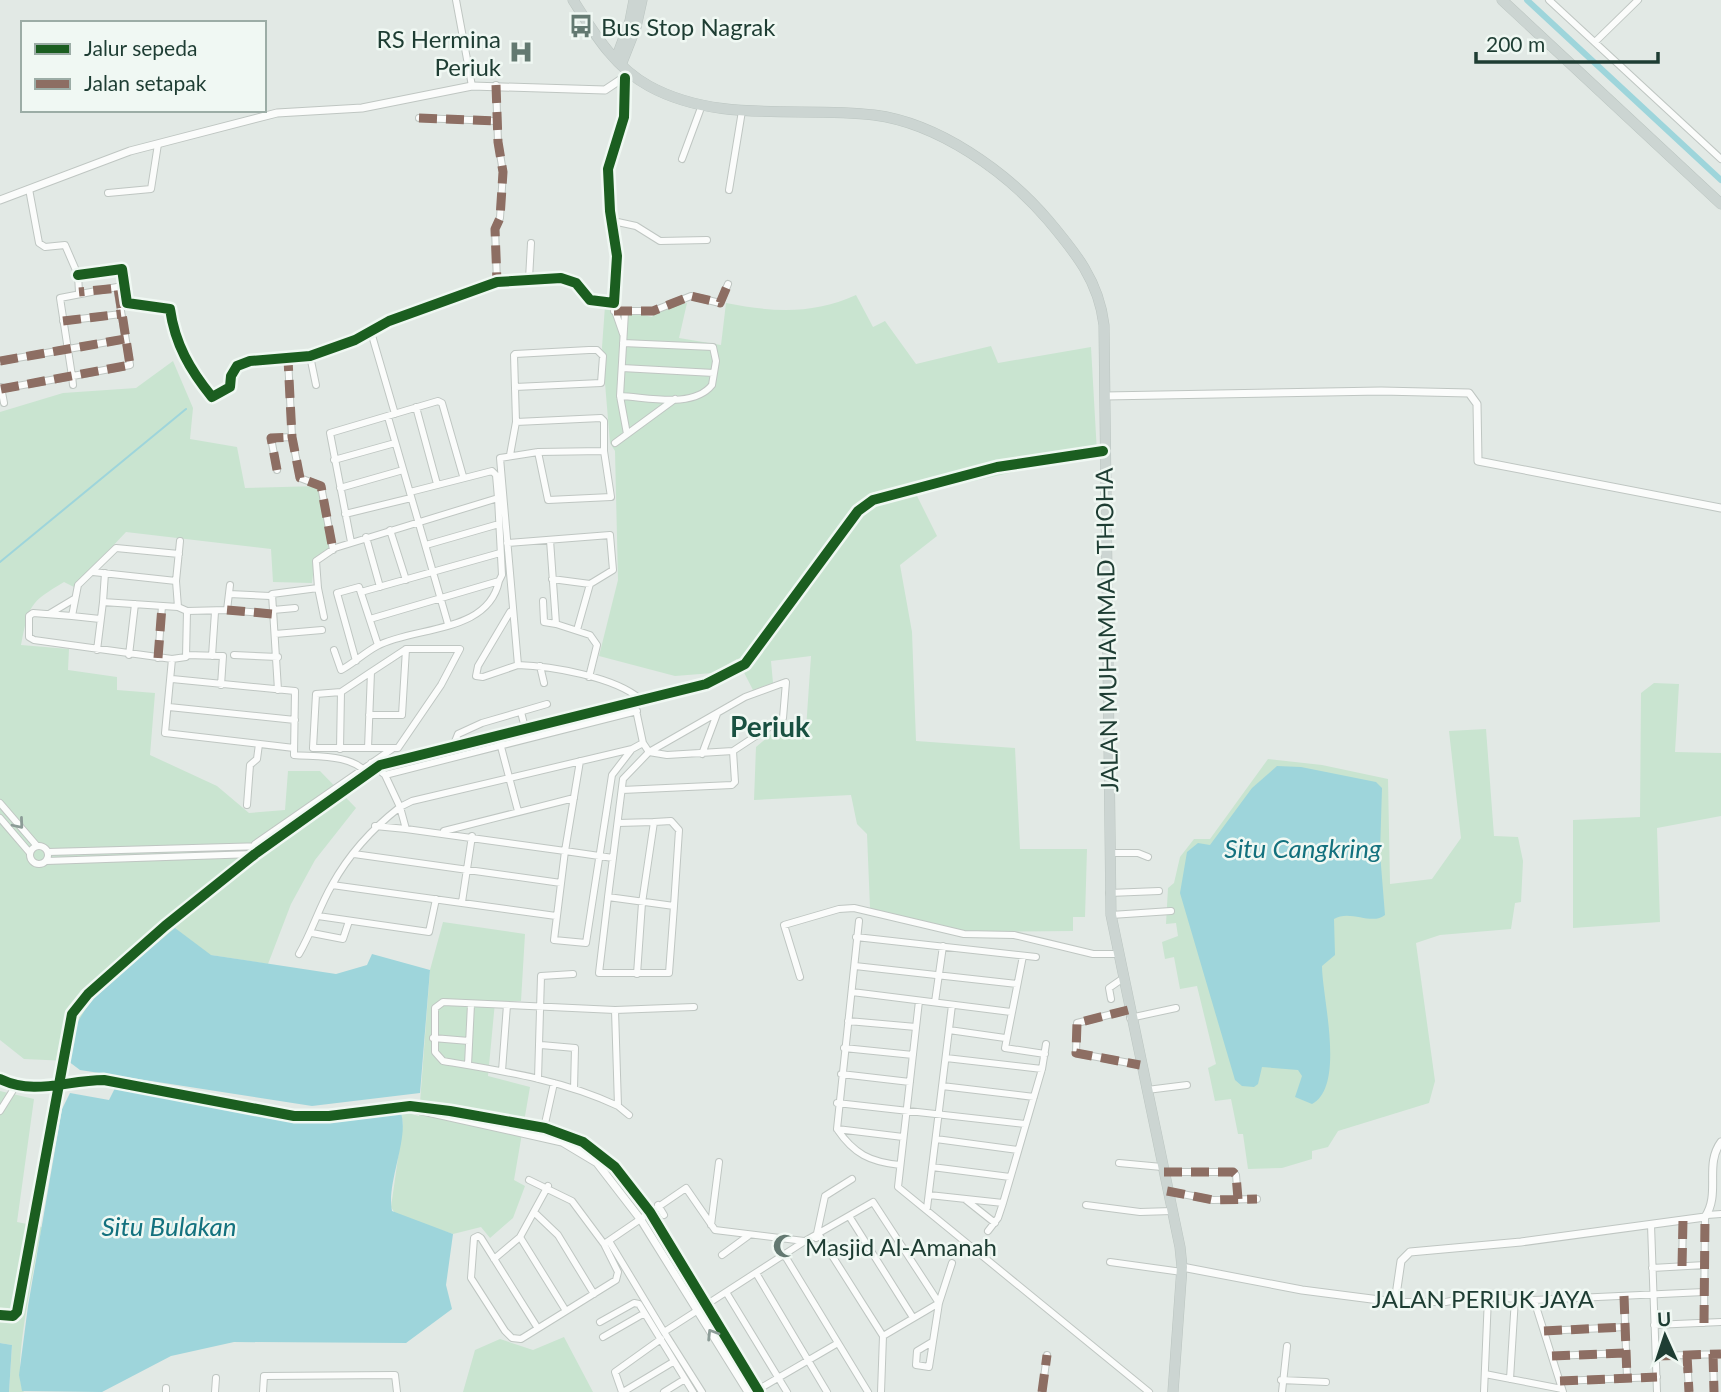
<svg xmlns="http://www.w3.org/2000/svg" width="1721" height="1392" font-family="Lato,sans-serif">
<rect width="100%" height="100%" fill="#e2e9e5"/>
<path fill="#c9e4d0" d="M856,295l17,32 12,-6 31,43 75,-18 7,17 93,-16 6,106 -181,41 21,42 -37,29 12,67 4,109 99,7 5,101h67l-2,68h-12v14l-111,1 -92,-24 -3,-74 -10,-10 -6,-29 -97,5 2,-53 20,-17 30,-1 5,-73 -40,5 2,22 -20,7 -16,-31 -24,14 -38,3 -76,-20 19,-76 -3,-129 -5,-8 -8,-96 3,-41 47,11 6,-7 29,-7 -8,35 42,7 5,-42c46,9 86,12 130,-8z
M173,361l20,47 -3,31 47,8 8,41 75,-2 11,66 -16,6 -3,25 -39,-1 -2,-33 -145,-17 -52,55 -10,-5c-35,21 -35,23 -43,63l48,4 -1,21 49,7v13l38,3 -5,62 67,31 32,27 36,-3 3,-39h32l36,37 -41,52 -24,44 -23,60 -57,-9 -134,68 -9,38 -44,-2 -24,-19v-628l63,-19 73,-5z
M1654,683l25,1 -4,68 46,1v63l-64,12 3,94 -87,6v-108l67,-3 1,-124z
M1486,729l8,107 24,1 5,24 -2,41 -6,1 -4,26 -71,6 -24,8 19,138 -6,22 -91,28 -10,16 -16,4v8l-30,9 -34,1 -5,-35h-5l-7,-35 -16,2 -7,-33 8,-4 -19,-78 -17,3 -6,-32 -9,2 -3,-17 16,-6 -2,-13 -10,1 2,-36 6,-5 6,-26 14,-18h16l58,-80 54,6 66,14 2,105 42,-5 29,-41 -12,-107z
M443,922l82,12 -4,67 -26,1 -7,74 42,11 -16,93 11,6 -12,32 -23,20 -9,-11 -28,7 -57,-19 -5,-8 12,-84 -3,-12 19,5 11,-146z
M0,1091l34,8 -17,123 25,5c-5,28 -32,146 -18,165h-15l3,-47 -12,-2z
M564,1337l29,55h-130l12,-42 25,-11 33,11z"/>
<path fill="#9ed5db" d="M1277,766l24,1 75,15 6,6 -2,65 5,62c-13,11 -35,-6 -51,4l1,36 -13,11c0,31 24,120 -10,138l-17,-7 7,-21 -4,-6 -36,-3 -4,17 -4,3 -12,-1 -7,-6 -55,-187 7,-41 11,-9 12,2 42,-57z
M175,928l36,27 125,19 31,-9 5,-11 58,16 -10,123 -108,13 -232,-36 -12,-9 9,-38 16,-26z
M115,1088l198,34 87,-11c11,23 -14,72 -8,100l61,23 -7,51 6,24 -46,34 -172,-1 -63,14 -69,36 -80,-1 -3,-16 9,-69 34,-197 8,-16 39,7z
M0,1343l12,2 -3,47h-9z"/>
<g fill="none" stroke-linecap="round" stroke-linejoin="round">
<path stroke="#9ed5db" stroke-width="2" d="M0,562l186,-153"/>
<path stroke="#9ed5db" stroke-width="6" d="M1527,0l194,180"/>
<g stroke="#bfc6c2" stroke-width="8">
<path id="minor" d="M456,0l16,86
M1549,0l172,159
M1595,42l43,-42
M496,85l2,57 5,30 -3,46 -5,11 2,53
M419,118l77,3
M682,159l20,-54
M29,189l10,54 6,4 20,-2 13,30 1,17
M729,190l13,-79
M108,193l43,-4 7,-45
M613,221l23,5 24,15 47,-1
M78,275l44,-6 5,34 43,6c5,35 20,61 42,88l18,-10 1,-11 6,-10 13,-5 60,-5 45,-16 34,-19 108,-39 64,-4 15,5 14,17 24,3 3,-47 -7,-45 -2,-42 16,-52 1,-39
M529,279l2,-36
M614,308l9,26
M614,311h39l38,-15 29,7 8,-19
M625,312l-5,84 7,38
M63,321l58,-7
M371,332l24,82
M310,356l6,29
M288,359l4,78 8,41 21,8 12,64
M0,361l125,-22
M622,368l92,5
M1,387l3,16
M1,389c43,-8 86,-15 129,-24l-13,-78 -57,11 12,78 1,9
M620,396c27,1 73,13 92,-11l4,-24 -3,-14 -90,-4
M416,407l21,77
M388,417l60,207
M516,422l85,-4 3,3v30l7,46 -63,3 -10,-48
M615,443l60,-44
M604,451l-66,1 -38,6 18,207c33,1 97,12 122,34
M510,455l6,-33 -2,-67 1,-1 74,-4h8l6,6 -2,27 -86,4
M334,460l61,-17
M277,470l-6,-32 21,-1
M340,488l63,-18
M410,492l82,-21 4,4 2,23
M345,514l66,-16
M390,530l16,50
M366,537l14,50
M550,540l6,84 34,11 7,10 -8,32
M180,541l-4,40 2,26 9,4 -1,46 -14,2 -7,74 129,15
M351,542l-21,-109 108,-32 4,2 21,73
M507,543l103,-8 3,35 -23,14 -13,46
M426,545l73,-21
M93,572l83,9
M552,579l38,5
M318,588l6,29
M361,592l139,-39
M229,594l41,2
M543,601l1,21 12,2
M103,602l2,-29
M227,610l3,-25
M273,610l22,-2
M187,611l40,-1 46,4
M510,612l-32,54 -2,10 7,1 35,-12
M49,614l25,-15
M72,616l28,3
M275,634l47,-4
M97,650l6,-48 75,5
M334,650l7,20c13,-7 23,-17 36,-24 38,-20 111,-12 122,-65
M129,655l6,-51
M186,655l37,1 -2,29
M234,655l44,2
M212,656l3,-44
M158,658l4,-52
M172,659l-138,-19 -5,-3v-21l4,-3 39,3 6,-31 38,-37 63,6
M356,661l-19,-68 22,-6 19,58
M540,666l4,17
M172,679l123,12 -1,64c23,2 58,-1 74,19
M278,690l-6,-96 46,-6 -2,-27 19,-13 163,-50 4,77 -3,6 -129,38
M169,707l126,13
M521,712l4,16
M369,715h33l4,-66
M500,743l18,68
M643,743l6,9 96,-55 41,-15 -3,36 -50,33
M454,744l4,-10 24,-11 65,-19
M368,748l3,-76 -30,20 -25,2 -3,54h85l43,-63 19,-36h-54l-35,23
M340,749l1,-57
M632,749l11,-6 -7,-33
M702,754l15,-40
M385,775l252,-64
M0,803l37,43
M247,805l3,-40 7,-6 2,-15
M0,818l30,35
M654,822l17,-1 8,9 -5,76
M618,823l36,-1 -12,81 -5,71
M375,826l31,3 -6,-22 12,-6 220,-52 -20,26 -26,168 -32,-3 11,-89 48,7 -5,39
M406,829l159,22 15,-90
M444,831l130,-33
M255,844l137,-95
M30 855a9 9 0 1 1 18 0a9 9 0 1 1-18 0Z
M48,852l218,-6
M1109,853h29l10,4
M354,854l207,29
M613,858l10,-79 26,-27 18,3 66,-4 2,31 -3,3 -110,5
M46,861l209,-7
M332,885l224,31
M1109,893l50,-2
M608,897l66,9 -5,67h-70z
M462,902l10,-66
M1111,915l60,-4
M318,916l111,16 7,-33
M859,921l-22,208c17,25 33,33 63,36
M312,933l31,6 6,-18
M856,937l180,20
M299,954c13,-22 20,-47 33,-69 17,-31 41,-57 68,-78l-15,-32 -14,-12
M1023,956l-18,92 40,6
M855,966l162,18
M800,977l-16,-52 55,-16 15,-1 110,26 50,1 79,19h24
M852,992l159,20
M1111,999l-2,-11 13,-9
M919,1001l-21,186 251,205
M935,1002l8,-56
M615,1010l3,96c-55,-26 -115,-35 -175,-45l-8,-9v-44l8,-6 172,8 79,-3
M1128,1010l-51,13 -1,30 64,12
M1130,1018l46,-10
M848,1021l68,6
M949,1030l56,8
M433,1038l36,3
M541,1045l34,3 -1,41
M844,1048l69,7
M946,1058l96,11
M468,1065l3,-61
M502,1071l5,-66
M841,1074l69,8
M538,1079l3,-103 32,-2
M942,1086l92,11
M1147,1090l40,-5
M837,1103l188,21
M618,1106l11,9
M0,1111l15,-24
M837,1129l66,8
M542,1137l12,-54
M936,1139l82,11
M1119,1163l43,4
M932,1167l78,10
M1164,1172h69l3,3 2,24
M529,1180l43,21 32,43 82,-56 29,42 89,11
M1167,1191l46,9 44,-1
M929,1195l74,8
M966,1200l29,23
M658,1205l6,10
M1086,1205l54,7 32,-1
M927,1208l25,-203
M536,1214l22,21 36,59
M1707,1215l14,-1
M849,1216l63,100
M711,1225l8,-63
M1651,1225l6,167
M988,1231l10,-13 5,-15 39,-134 4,-25
M819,1235l64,101
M520,1237l46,74
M816,1238l9,-42 27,-17
M609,1241l55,91
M722,1255l26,-19
M785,1256l83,136
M494,1259l26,-22 28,-51
M1110,1262l72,10
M1682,1266l1,-46
M1652,1268l53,-3
M756,1273l71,119
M726,1292l61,100
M1624,1296l3,82
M1534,1300l29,92
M1395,1302h51l29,-6 59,4 170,-8
M600,1322l34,-19 5,1 54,88
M1704,1323l1,-106
M1654,1325l67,-3
M537,1327l-56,-89 -3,-2 -4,2 -3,40 34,53 7,7 9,1 95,-59 2,-8 -14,-28
M1544,1331l81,-4
M883,1336l56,-33
M603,1337l40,-23
M932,1342l-15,9 -1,14 13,2 10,-64 13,-40
M1713,1354l1,38
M1687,1355l2,37
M1552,1356l74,-3
M1656,1356l65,-2
M1485,1374l77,15
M1510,1379l5,-81
M1281,1380l45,2
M1560,1381l97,-4
M166,1388v4
M215,1392l1,-14
M263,1392l1,-16 131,-1 2,17
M622,1392l-7,-20 46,-33
M623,1392l50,-30
M664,1392l21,-13
M702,1392l-38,-60 141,-91 68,-39 66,101
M754,1392l84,-49
M881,1392l2,-56
M1042,1392l5,-37
M1282,1392l5,-46
M1484,1392l4,-95"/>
</g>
<g stroke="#bfc6c2" stroke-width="9">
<path id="tertiary" d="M0,200l130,-49 147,-38 85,-5 110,-22 133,4 24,-16
M1105,396l276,-5 88,2 8,11 1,57 243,47
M0,1079c35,17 66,1 104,1l190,36h35l81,-10 40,5 95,17 38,14 32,25 35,45 109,180
M409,1108l153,34 35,21 44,57 107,172
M1182,1267l120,23 93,12 6,-41 9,-9 111,-10 184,-25c16,-24 -1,-52 16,-75
M0,1315l13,1 4,-4 55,-298 16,-20 77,-68 90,-72 125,-89 326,-81 39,-20 113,-153 15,-11 124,-33 106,-16"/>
</g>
<g stroke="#bbc5c1" stroke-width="11">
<path id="primary" d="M573,0c21,33 41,67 76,86 69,38 151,20 225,29 64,8 132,56 174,105 27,32 51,61 56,105l7,590 69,332 2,20 -9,125
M1502,0l219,204
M616,59l14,-38 4,-21
M621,65l15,-38 6,-27"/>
</g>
<use href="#minor" stroke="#fbfcfb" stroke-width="6"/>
<use href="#tertiary" stroke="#fbfcfb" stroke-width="7"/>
<use href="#primary" stroke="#ccd5d2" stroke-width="10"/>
<path stroke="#8d6e63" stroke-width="9" stroke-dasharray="18 9" stroke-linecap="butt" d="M496,85l2,57 5,30 -3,46 -5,11 2,53
M419,118l77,3
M614,311h39l38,-15 29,7 8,-19
M63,321l58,-7
M282,359h6l4,78 8,41 21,8 12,64
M0,361l125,-22
M1,389l129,-24 -12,-77 -39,4
M277,470l-6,-32 21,-1
M227,610l46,4
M158,658l4,-52
M1128,1010l-51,13 -1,30 64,12
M1164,1172h69l3,3 2,24
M1167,1191l46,9 44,-1
M1682,1266l1,-46
M1624,1296l3,82
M1704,1323l1,-106
M1544,1331l81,-4
M1713,1354l1,38
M1687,1355l2,37
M1552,1356l74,-3
M1656,1356l65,-2
M1560,1381l97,-4
M1042,1392l5,-37"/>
<g stroke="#f0f8f3" stroke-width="15">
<path id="cycleway" d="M78,275l44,-6 5,34 43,6c5,35 20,61 42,88l18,-10 1,-11 6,-10 13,-5 60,-5 45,-16 34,-19 108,-39 64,-4 15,5 14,17 24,3 3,-47 -7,-45 -2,-42 16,-52 1,-39
M0,1079c35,17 66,1 104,1l190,36h35l81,-10 40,5 95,17 38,14 32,25 35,45 109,180
M0,1315l13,1 4,-4 55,-298 16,-20 77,-68 90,-72 125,-89 326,-81 39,-20 113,-153 15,-11 124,-33 106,-16"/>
</g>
<use href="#cycleway" stroke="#1b5e20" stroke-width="10"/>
</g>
<defs><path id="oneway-chevron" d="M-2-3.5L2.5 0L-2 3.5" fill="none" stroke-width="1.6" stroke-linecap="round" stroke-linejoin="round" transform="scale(1.75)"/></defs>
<g stroke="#8c9c97">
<use href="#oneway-chevron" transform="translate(19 824) rotate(50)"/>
<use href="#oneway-chevron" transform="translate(712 1334) rotate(-122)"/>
</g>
<defs>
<g id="bus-bare" transform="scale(1.89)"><path d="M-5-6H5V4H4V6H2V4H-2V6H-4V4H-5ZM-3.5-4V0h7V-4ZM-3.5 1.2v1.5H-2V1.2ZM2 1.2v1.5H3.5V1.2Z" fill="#637971" stroke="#f0f8f3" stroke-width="2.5" paint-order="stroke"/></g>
<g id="hospital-bare" transform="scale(1.89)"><path d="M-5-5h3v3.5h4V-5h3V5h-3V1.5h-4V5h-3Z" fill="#637971" stroke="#f0f8f3" stroke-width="2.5" paint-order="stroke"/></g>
<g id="mosque-bare" transform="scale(1.89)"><path d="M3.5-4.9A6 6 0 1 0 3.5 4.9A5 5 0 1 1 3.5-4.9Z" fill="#637971" stroke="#f0f8f3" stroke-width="2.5" paint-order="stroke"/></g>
</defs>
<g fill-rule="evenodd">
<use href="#bus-bare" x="581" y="26"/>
<use href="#hospital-bare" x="521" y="52"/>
<use href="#mosque-bare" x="785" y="1246"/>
</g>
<g text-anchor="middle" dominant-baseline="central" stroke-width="5" stroke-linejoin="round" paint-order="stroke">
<g font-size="24" fill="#1e3d33" stroke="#f0f8f3" text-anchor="start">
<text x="601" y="26">Bus Stop Nagrak</text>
<text x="501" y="38" text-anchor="end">RS Hermina<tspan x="501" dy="28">Periuk</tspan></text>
<text x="805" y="1246">Masjid Al-Amanah</text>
</g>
<g font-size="24" fill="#1e3d33" stroke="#f0f8f3">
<text transform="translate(1106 630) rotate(-91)">JALAN MUHAMMAD THOHA</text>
<text x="1483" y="1298">JALAN PERIUK JAYA</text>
</g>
<g font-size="26" font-style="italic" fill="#13717e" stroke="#f0f8f3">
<text x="1303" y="848">Situ Cangkring</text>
<text x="169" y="1226">Situ Bulakan</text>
</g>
<g font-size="28" font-weight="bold" fill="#195141" stroke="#f0f8f3">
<text x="770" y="726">Periuk</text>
</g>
</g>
<rect x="21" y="21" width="245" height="91" fill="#f0f8f3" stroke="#9cada6" stroke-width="2"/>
<rect x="35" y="44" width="35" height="10" fill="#1b5e20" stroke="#9cada6" stroke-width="2"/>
<text x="84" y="56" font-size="21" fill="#1e3d33">Jalur sepeda</text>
<rect x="35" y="79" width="35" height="10" fill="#8d6e63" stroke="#9cada6" stroke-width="2"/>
<text x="84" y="91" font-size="21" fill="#1e3d33">Jalan setapak</text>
<g transform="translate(1665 1336) rotate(357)" stroke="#f0f8f3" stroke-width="5" paint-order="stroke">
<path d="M0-5L12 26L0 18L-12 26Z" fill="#1e3d33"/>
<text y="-10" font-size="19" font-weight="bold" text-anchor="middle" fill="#1e3d33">U</text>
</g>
<path d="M1476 52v10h182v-10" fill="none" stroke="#1e3d33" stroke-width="3.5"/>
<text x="1486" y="52" font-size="21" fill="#1e3d33" stroke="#f0f8f3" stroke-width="5" paint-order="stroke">200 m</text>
</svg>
